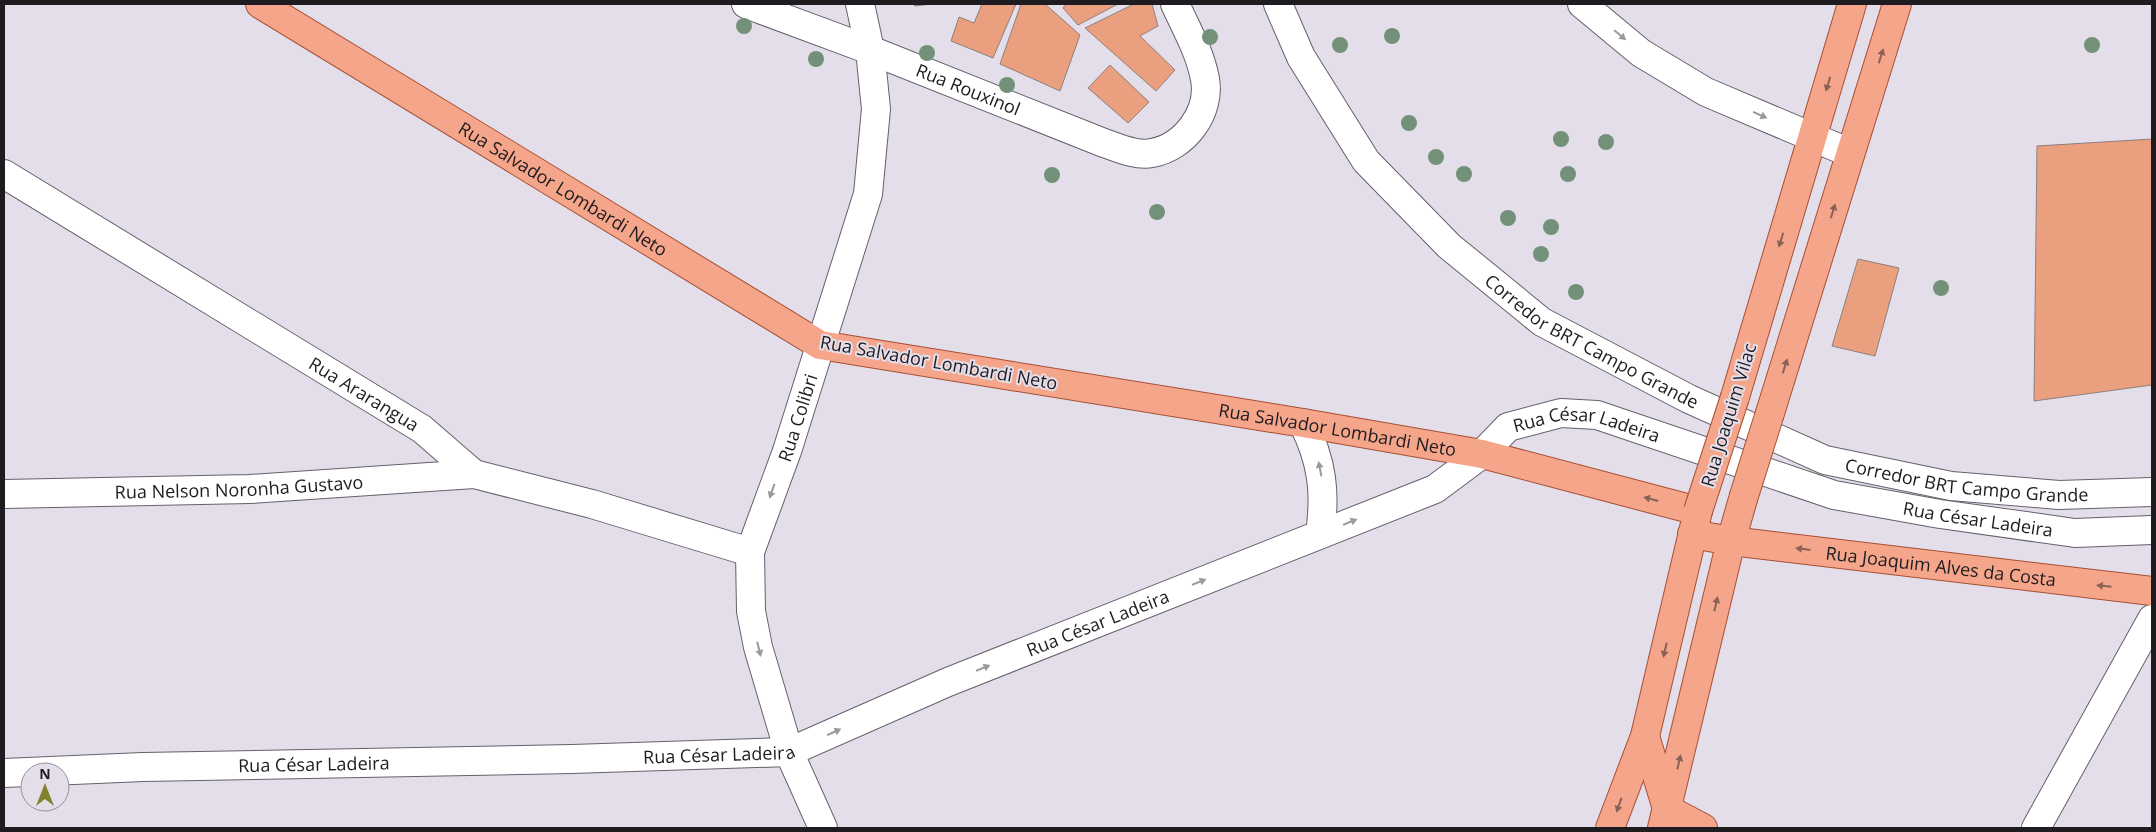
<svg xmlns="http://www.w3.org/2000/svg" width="2156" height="832" font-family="'Open Sans',sans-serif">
<rect width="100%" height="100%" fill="#e4deeb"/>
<path fill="#ea9f7f" stroke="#8e807b" d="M913,4h19l-17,2z
M982,4h34l-23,54 -42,-17 8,-24 15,6z
M1021,4h24l35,31 -20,56 -60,-27z
M1066,4h52l-40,21 -15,-17z
M1134,4h18l6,22 -18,10 35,34 -19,21 -71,-63z
M1110,65l39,37 -21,21 -40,-35z
M2152,139v246l-118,16 3,-255z
M1858,259l41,9 -24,88 -43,-10z"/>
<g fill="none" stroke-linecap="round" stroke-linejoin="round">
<g stroke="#65606b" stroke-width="30">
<g id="minor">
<path id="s1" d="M746,4l124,46 234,93c15,5 32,13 48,10 33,-6 59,-41 53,-74 -5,-27 -19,-51 -30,-75"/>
<path id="s2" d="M1278,4l23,53 65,104 83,85 93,76 147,77 136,61 126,26 108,9 93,-3"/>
<path d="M1582,4l59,49 65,39 144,61"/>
<path id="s3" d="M4,174l418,255 52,45 118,30 158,48"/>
<path d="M1303,423c19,38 23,69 17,111"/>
<path id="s4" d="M4,494l246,-5 224,-15"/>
<path id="s5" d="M4,773l139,-6 429,-8 217,-7 159,-70 487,-193 47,-35 26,-27 53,-14 36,2 237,80 106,19 135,19 77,-3"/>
<path id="s6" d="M823,828l-34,-76 -31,-105 -7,-36 -1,-59 37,-101 81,-257 8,-85 -6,-59 -10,-46"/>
<path d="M2036,828l116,-209"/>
</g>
</g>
<g stroke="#a64f33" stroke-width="30">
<g id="major">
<path id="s7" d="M260,4l560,341 483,78 179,31 216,57 -53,225 -35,92"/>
<path d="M1735,397l117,-393"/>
<path d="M1770,413l127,-409"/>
<path id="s8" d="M1692,534l39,7 421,50"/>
<path d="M1645,736l22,73 36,19"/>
<path d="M1662,828l69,-287 12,-42"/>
</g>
</g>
<use href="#minor" stroke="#fff" stroke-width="28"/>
<use href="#major" stroke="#f5a68a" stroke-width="28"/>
<g stroke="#a64f33" stroke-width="30" stroke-linecap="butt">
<path id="major-bridge" d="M1743,499l27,-86
M1698,511l37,-114"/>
</g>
<use href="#major-bridge" stroke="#f5a68a" stroke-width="28"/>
</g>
<g fill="#739078">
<circle cx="744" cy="26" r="8"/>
<circle cx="1392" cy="36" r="8"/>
<circle cx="1210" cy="37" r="8"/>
<circle cx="1340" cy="45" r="8"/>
<circle cx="2092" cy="45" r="8"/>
<circle cx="927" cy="53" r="8"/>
<circle cx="816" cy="59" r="8"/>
<circle cx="1007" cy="85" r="8"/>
<circle cx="1409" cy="123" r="8"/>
<circle cx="1561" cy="139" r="8"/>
<circle cx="1606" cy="142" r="8"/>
<circle cx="1436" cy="157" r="8"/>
<circle cx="1464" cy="174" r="8"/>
<circle cx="1568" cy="174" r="8"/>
<circle cx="1052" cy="175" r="8"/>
<circle cx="1157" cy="212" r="8"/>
<circle cx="1508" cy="218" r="8"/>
<circle cx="1551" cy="227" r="8"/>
<circle cx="1541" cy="254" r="8"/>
<circle cx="1941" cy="288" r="8"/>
<circle cx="1576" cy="292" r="8"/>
</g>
<defs><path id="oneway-solid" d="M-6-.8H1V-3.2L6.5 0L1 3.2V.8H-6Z" transform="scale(1.25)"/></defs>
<g fill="#9a999b">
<use href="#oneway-solid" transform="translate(1620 35) rotate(40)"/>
<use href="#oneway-solid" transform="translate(1760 115) rotate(24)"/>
<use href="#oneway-solid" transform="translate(1320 469) rotate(-101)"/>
<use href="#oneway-solid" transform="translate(772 491) rotate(110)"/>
<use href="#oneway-solid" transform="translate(1350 522) rotate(-22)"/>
<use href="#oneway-solid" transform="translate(1199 582) rotate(-22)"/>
<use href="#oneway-solid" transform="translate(759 649) rotate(76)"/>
<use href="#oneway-solid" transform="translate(983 668) rotate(-22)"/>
<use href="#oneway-solid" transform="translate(834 732) rotate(-24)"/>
</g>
<g fill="#8a6156">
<use href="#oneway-solid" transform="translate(1881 56) rotate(-73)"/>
<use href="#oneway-solid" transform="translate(1828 84) rotate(107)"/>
<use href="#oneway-solid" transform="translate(1833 211) rotate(-73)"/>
<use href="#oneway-solid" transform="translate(1781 240) rotate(107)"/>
<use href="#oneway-solid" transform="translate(1785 366) rotate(-73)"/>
<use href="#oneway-solid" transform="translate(1651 499) rotate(-165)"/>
<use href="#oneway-solid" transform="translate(1803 549) rotate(-173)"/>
<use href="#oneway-solid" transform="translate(2104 586) rotate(-174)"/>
<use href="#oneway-solid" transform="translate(1716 604) rotate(-77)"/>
<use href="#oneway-solid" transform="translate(1665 650) rotate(103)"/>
<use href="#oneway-solid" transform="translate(1679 762) rotate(-77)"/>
<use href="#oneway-solid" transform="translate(1619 805) rotate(110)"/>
</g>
<g text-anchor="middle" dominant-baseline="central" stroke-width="4" stroke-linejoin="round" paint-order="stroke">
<g font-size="18" fill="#1e1c21" stroke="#e4deeb">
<text stroke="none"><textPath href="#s1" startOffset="238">Rua Rouxinol</textPath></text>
<text stroke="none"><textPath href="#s7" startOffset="355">Rua Salvador Lombardi Neto</textPath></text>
<text stroke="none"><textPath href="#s2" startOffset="472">Corredor BRT Campo Grande</textPath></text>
<text transform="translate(939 362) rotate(10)">Rua Salvador Lombardi Neto</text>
<text stroke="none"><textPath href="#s3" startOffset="422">Rua Ararangua</textPath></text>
<text transform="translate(1728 415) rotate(-73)">Rua Joaquim Vilac</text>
<text stroke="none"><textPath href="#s6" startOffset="431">Rua Colibri</textPath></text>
<text stroke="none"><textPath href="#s7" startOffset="1180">Rua Salvador Lombardi Neto</textPath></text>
<text stroke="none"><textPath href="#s5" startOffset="1660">Rua César Ladeira</textPath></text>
<text stroke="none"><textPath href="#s2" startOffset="878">Corredor BRT Campo Grande</textPath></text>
<text stroke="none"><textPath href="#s4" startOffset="235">Rua Nelson Noronha Gustavo</textPath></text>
<text stroke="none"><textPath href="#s5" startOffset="2066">Rua César Ladeira</textPath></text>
<text stroke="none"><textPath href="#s8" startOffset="251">Rua Joaquim Alves da Costa</textPath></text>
<text stroke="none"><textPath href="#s5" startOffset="1120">Rua César Ladeira</textPath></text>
<text stroke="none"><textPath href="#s5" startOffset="715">Rua César Ladeira</textPath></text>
<text stroke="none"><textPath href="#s5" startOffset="310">Rua César Ladeira</textPath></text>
</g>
</g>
<rect width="2156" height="832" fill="none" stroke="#1e1c21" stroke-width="10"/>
<g transform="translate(45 787)"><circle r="24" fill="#e4deeb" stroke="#95909a"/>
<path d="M0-4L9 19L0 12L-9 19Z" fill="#82822b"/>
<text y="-8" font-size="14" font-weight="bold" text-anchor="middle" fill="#1e1c21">N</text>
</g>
</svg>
